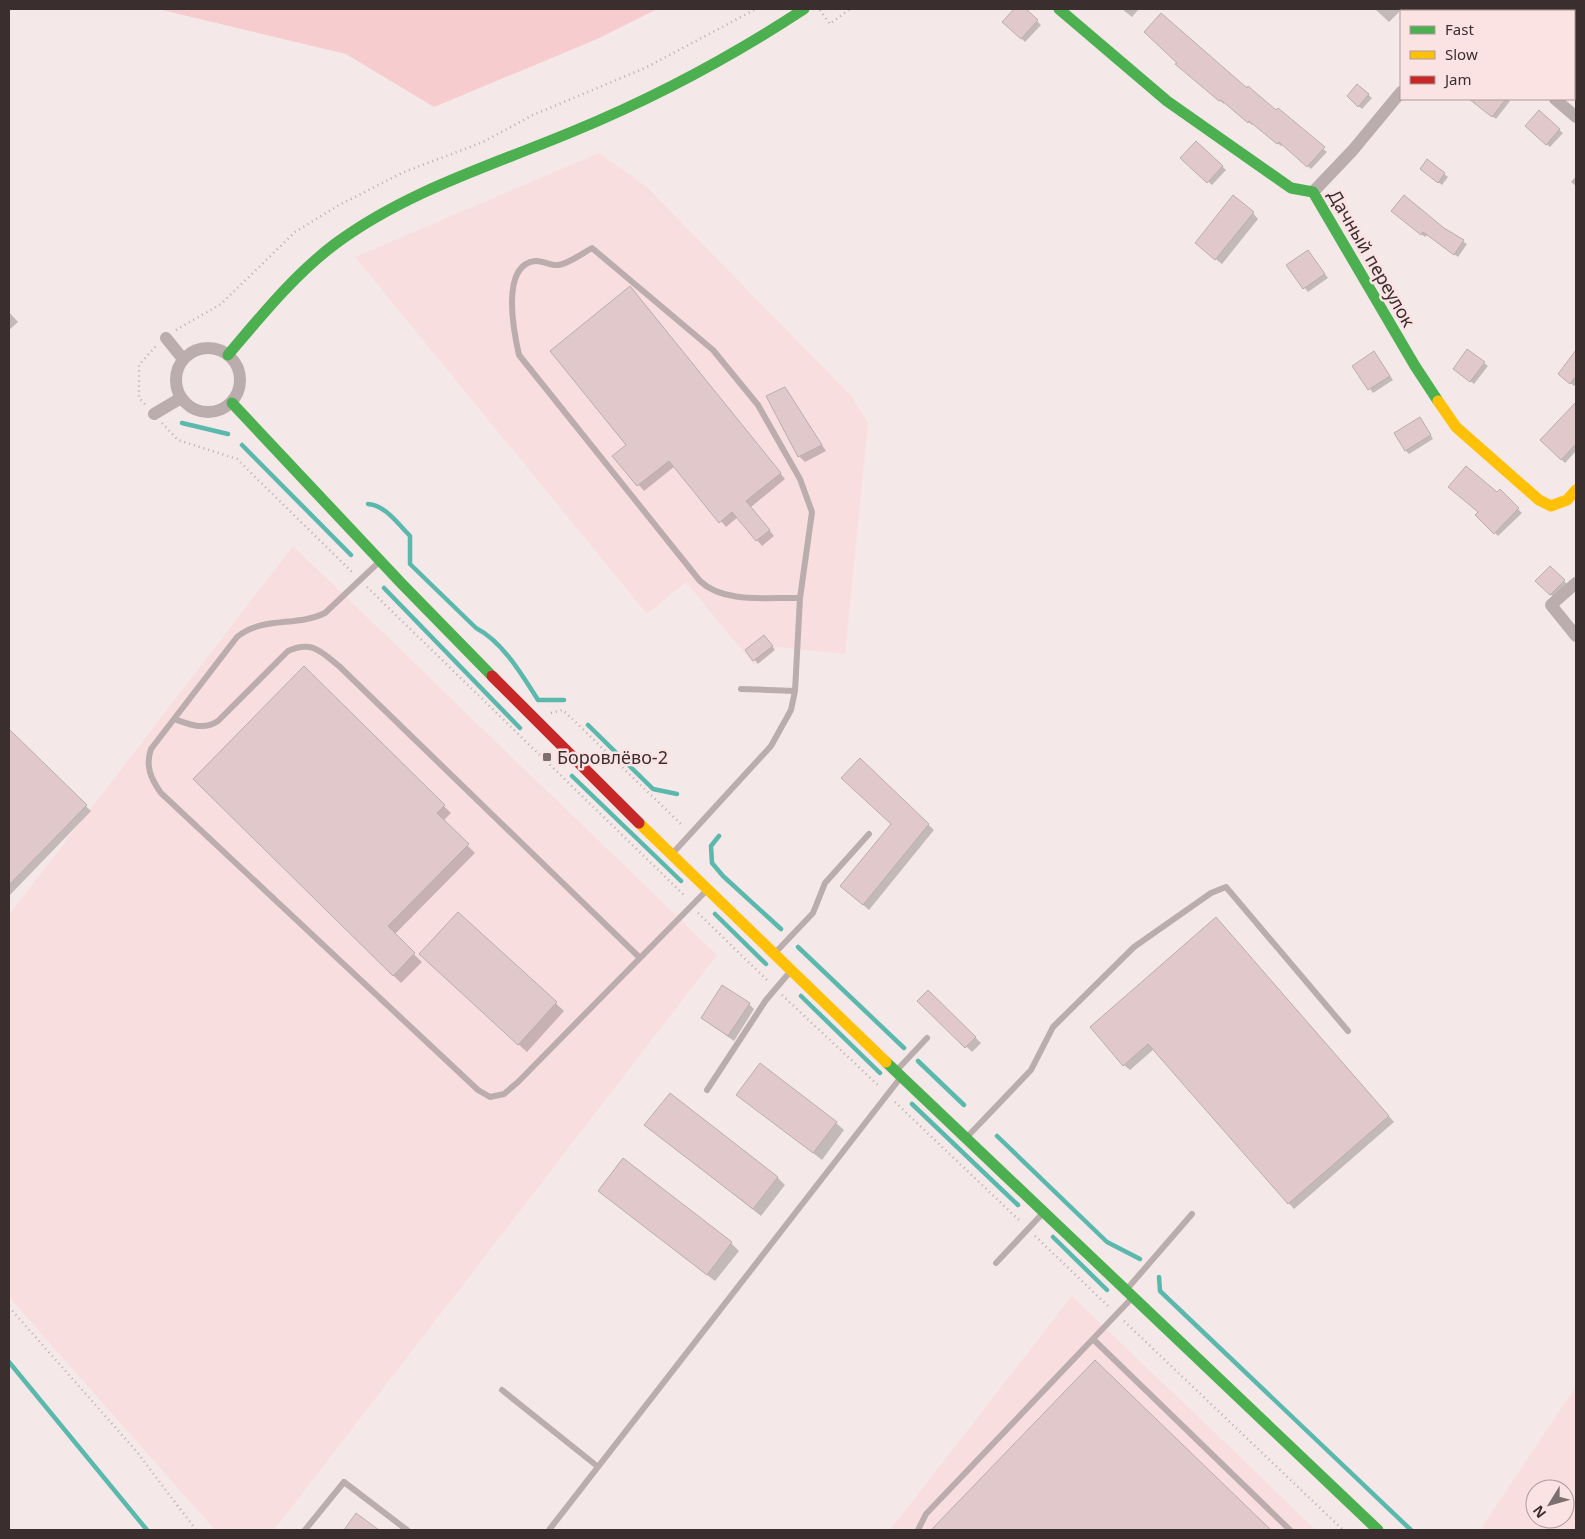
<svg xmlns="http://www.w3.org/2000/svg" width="1585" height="1539" font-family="'Noto Sans',sans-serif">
<rect width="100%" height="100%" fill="#f5e8e8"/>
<path fill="#f9dedf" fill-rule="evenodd" d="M599,153l49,35 204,209 16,26 -23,231 -68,-7 -23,18 -68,-83 -39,32 -292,-357z
M293,546l424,409 -443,575h-59l-206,-233v-382z
M1072,1296l244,234h-426z
M1576,1386v144h-91l-3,-3zM1535,1489h30v30h-30z"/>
<path fill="#f7ccce" d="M158,9h499l-60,30 -163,68 -88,-53z"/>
<path fill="#0003" d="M1016,9h8l17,16 -16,17 -21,-20z
M1122,9h17l-7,8z
M1377,9h25l-13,13 -13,-12z
M1178,63l69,27 80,62 -16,17 -27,-25 -3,2 -27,-23 -2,2 -27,-23 -1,2 -43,-36z
M1358,86l14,12 -10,11 -10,-9z
M1470,99h38l2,2 -14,18z
M1539,112l24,21 -13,14 -20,-17z
M1196,142l30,28 -14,15 -30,-27z
M1427,161l21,16 -6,8 -17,-13z
M1576,176v10l-5,-4z
M1253,213l5,6 -36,45 -20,-16z
M1396,214l48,15 23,15 -9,13 -31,-22 -2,2z
M1311,255l17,23 -20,14 -20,-27z
M635,294l150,185 -34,28 23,29 -12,10 -24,-29 -12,10 -51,-61 -31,25 -30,-35 13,-11z
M9,312l9,10 -9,8z
M1576,353v31l-2,2 -11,-9z
M1377,356l16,24 -20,13 -19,-27z
M1484,363l4,3 -14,18 -16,-12z
M785,389l41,62 -21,11 -6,-6z
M1571,410l5,5v36l-11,12 -23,-23z
M1423,422l10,17 -24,15 -3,-3z
M1500,491l22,22 -24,23 -21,-21z
M1550,567l17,17 -13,14 -17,-17z
M767,640l8,10 -17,14 -11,-14z
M304,668l147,145 -8,8 32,32 -81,82 28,27 -21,21 -206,-204z
M9,731l82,80 -82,85z
M860,760l74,70 -65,80 -22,-19 45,-67z
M458,913l106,98 -37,41 -99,-90z
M1221,924l173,198 -100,87 -140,-160 -24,21 -6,-5z
M928,991l53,52 -9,9 -53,-51z
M749,1004l5,5 -20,32 -32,-23z
M738,1095l98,28 8,7 -22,30z
M646,1125l131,52 8,8 -24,31z
M608,1198l123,45 8,8 -24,30z
M1095,1362l174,168h-331l-3,-2z"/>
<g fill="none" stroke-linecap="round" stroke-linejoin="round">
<path stroke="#5ab9ac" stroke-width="4.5" d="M182,423l46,11
M242,445l109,110
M368,504c17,1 30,20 42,32v28l66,64c27,14 46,47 62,72h26
M384,588l136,140
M588,725l65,64 24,5
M572,776l109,105
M719,836l-8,10 1,17 11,13 58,53
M715,914l51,50
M798,947l106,101
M801,996l79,77
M918,1061l46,44
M912,1104l106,101
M997,1136l110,106 33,17
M1053,1237l54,53
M1159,1277l1,14 251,239
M9,1362l138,168"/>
</g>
<path fill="#e1c9cb" stroke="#b8aeae" d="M1014,9h12l12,11 -17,19 -19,-17z
M1161,13l86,75 1,-2 28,24 2,-2 47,39 -18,20 -28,-25 -2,2 -28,-23 -1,2 -27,-23 -2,1 -44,-37 2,-1 -33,-31z
M1357,84l12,10 -11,13 -11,-11z
M1469,99h37l-14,18z
M1539,110l21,19 -14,16 -21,-19z
M1196,141l27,25 -16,17 -27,-25z
M1427,159l18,14 -7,10 -18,-14z
M1233,195l21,17 -39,48 -20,-17z
M1404,195l40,33 20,12 -10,15 -31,-23 -2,3 -30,-24z
M1308,250l17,24 -22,15 -17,-24z
M630,286l151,187 -35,28 24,29 -14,11 -24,-29 -13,11 -50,-62 -32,25 -25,-30 14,-11 -76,-94z
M1467,349l18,13 -15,20 -17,-13z
M1576,350v26l-6,8 -12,-10z
M1374,351l16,25 -22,14 -16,-24z
M785,387l37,58 -24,12 -32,-61z
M1576,402v42l-15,16 -21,-20z
M1420,417l11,18 -26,16 -11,-18z
M1466,466l31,26 3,-3 19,19 -25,26 -19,-19 3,-3 -30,-25z
M1550,566l15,14 -15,15 -15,-14z
M764,635l9,11 -20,15 -8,-11z
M304,666l141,139 -8,8 32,31 -81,82 27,27 -22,23 -200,-197z
M9,729l78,76 -78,80z
M860,758l69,66 -66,81 -23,-19 51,-62 -50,-46z
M458,912l99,90 -39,43 -99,-91z
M1216,917l173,199 -101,88 -140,-160 -25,22 -33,-39z
M722,985l28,18 -22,33 -27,-18z
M928,990l48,47 -11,11 -48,-47z
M760,1063l77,59 -24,31 -77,-58z
M670,1093l108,84 -25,32 -109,-84z
M623,1158l109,84 -25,33 -109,-84z
M1095,1360l176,170h-340z
M356,1513l23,17h-35z"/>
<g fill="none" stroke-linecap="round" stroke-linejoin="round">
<path stroke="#baaeae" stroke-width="2.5" stroke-dasharray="1 4" stroke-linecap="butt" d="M820,10l10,14 20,-15
M176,330l45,-26 74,-72 44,-27 65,-33 79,-30 50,-27 114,-48 109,-58
M145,404l-6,-6v-33l17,-19
M162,423l16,17 59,19 115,113
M367,587l319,310
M551,713l12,-3 120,116
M698,913l71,69
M782,995l98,92
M895,1102l126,120
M1035,1236l74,71
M9,1307l128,145 59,78
M1124,1321l219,209"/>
<path stroke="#bbadae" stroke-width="6" d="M379,562l-54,51c-28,14 -63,3 -88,24l-86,112c-6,17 0,30 10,44l317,297 12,7 14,-3 14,-12 188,-191
M741,689l54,2
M174,719c15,5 29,12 44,2l70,-70c25,-11 33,1 51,15l300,291
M672,854l99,-108 20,-36 4,-19 5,-93 12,-86 -12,-33 -42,-74 -45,-55 -121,-102c-9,5 -24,16 -34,17 -8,1 -16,-5 -23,-4 -35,4 -21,72 -16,94l181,226c24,23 68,16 100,17
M774,954l39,-41 12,-30 44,-49
M897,1070l30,-32
M707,1090l59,-90 23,-27
M967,1137l64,-67 22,-43 81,-80 77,-54 15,-6 122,144
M996,1263l48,-51
M1127,1289l65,-75
M1094,1340l196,190
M502,1390l95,76
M305,1530l39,-48 63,48
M549,1530l352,-453
M918,1530l8,-16 206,-216"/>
<path stroke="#bbadae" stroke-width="12" d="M1449,9l3,2
M1532,11l2,-2
M1555,99l21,18
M1313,192l40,-42 48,-58
M166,338l17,21
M176 380a32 32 0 1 1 64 0a32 32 0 1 1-64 0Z
M154,414l27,-16
M1576,583l-25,22 25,31"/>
<path stroke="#4caf50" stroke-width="11" d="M1059,9l108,92 124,87 22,4 102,174 23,35
M228,355c33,-39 66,-80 107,-111 71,-53 158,-79 239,-113 80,-33 157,-74 230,-122
M232,403l170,181 90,92
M886,1062l492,468"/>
<path stroke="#ffc107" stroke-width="11" d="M1438,401l18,26 83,73 12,6 16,-6 9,-10
M639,823l247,239"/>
<path stroke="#c62828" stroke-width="11" d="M492,676l147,147"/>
</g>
<rect fill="#7b6f70" stroke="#fbe2e3" stroke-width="2" x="542" y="752" width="10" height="10" rx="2.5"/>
<g text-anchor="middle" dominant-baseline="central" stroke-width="5" stroke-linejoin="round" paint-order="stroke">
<g font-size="18" fill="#3a2e2f" stroke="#fbe2e3">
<text transform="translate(1372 258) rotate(60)">Дачный переулок</text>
</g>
<g font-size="18" fill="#3a2e2f" stroke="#fbe2e3" text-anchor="start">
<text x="557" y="757">Боровлёво-2</text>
</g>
</g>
<rect width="1585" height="1539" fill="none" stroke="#3a2e2f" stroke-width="20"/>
<rect x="1400" y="10" width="175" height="90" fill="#fbe2e3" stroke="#ae9a9b"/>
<rect x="1410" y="26" width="25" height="8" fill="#4caf50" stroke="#ae9a9b"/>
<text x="1445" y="35" font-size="15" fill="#3a2e2f">Fast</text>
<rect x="1410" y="51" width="25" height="8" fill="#ffc107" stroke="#ae9a9b"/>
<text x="1445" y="60" font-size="15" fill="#3a2e2f">Slow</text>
<rect x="1410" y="76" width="25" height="8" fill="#c62828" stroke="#ae9a9b"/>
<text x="1445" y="85" font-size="15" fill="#3a2e2f">Jam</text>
<g transform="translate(1550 1504) rotate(233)"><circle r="24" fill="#fbe2e3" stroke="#ae9a9b"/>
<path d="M0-4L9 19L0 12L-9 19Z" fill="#7b6f70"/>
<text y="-8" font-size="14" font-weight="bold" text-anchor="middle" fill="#3a2e2f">N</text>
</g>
</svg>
